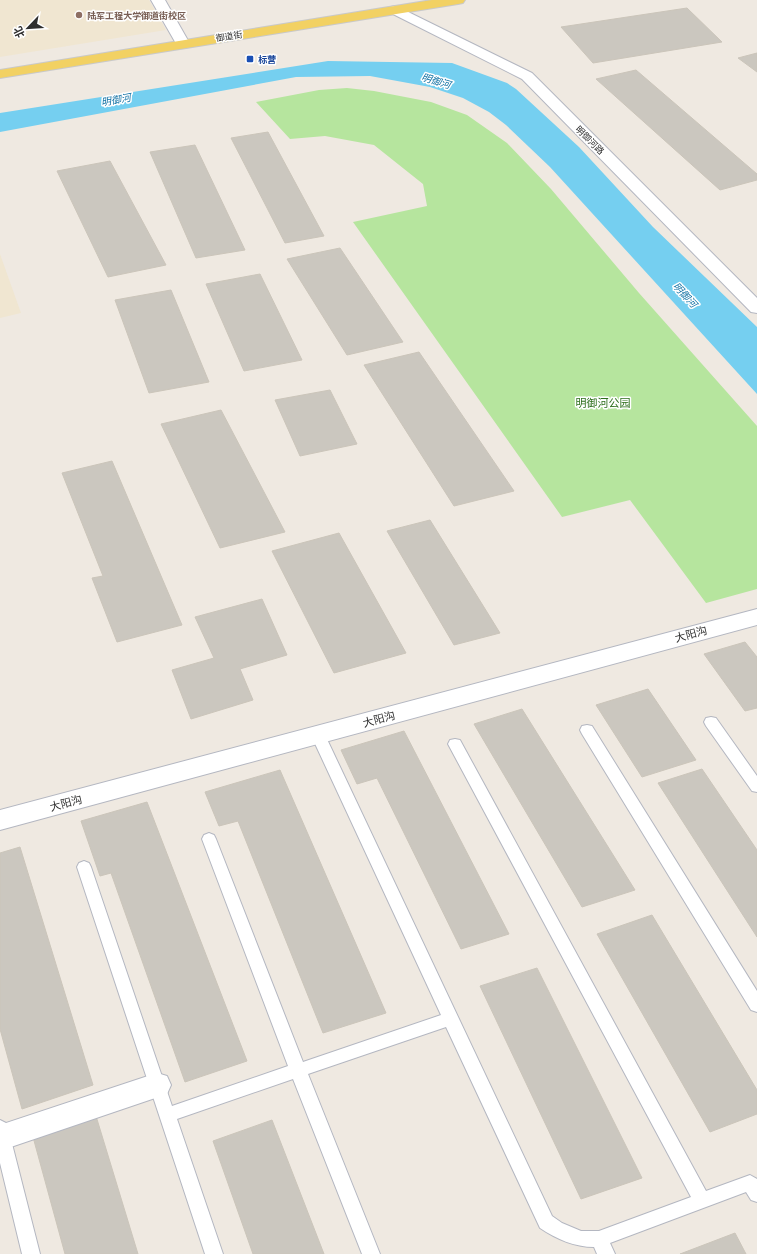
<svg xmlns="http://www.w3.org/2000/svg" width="757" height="1254" font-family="Montserrat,'Noto Sans SC',sans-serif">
<rect width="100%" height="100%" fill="#efe9e1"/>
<path fill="#f0e6d1" d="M0,0h149l17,30 -166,27z
M0,254l21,59 -21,5z"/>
<path fill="#b6e59e" d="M347,88l27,3 57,11 36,13 40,28 44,46 88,104 118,133v163l-51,14 -76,-103 -68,17 -209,-295 74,-16 -4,-22 -49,-39 -49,-9 -35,3 -34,-37 63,-12z"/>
<path fill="#75cff0" d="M328,61l124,2 55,20 9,6 63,58 74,80 104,100v67l-207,-227 -44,-42 -17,-13 -26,-14 -33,-11 -60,-11 -74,1 -296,55v-19z"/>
<path fill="#cbc7bf" stroke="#cbc5ba" d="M687,8l35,34 -129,21 -32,-36z
M757,53v19l-19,-14z
M636,70l121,104v6l-37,10 -124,-111z
M268,132l56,104 -39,7 -54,-105z
M195,145l50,105 -49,8 -46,-106z
M110,161l56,104 -58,12 -51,-106z
M340,248l63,94 -56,13 -60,-96z
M260,274l42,86 -58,11 -38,-87z
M171,290l38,92 -60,11 -34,-93z
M419,352l95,139 -60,15 -90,-141z
M330,390l27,54 -57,12 -25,-56z
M221,410l64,122 -65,16 -59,-124z
M112,461l70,164 -65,17 -25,-64 11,-2 -41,-103z
M430,520l70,113 -46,12 -67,-114z
M339,533l67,120 -72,20 -62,-122z
M262,599l25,56 -47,14 13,31 -62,19 -19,-49 42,-12 -19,-41z
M745,642l12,15v51l-12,3 -41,-57z
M648,689l48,71 -54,17 -46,-72z
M522,709l113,181 -53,17 -108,-183z
M404,731l105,203 -48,15 -84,-171 -20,6 -16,-34z
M702,769l55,81v87l-99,-154z
M280,770l106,243 -63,20 -85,-212 -19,5 -14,-34z
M147,802l100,259 -62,21 -74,-209 -11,3 -19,-55z
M20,847l73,238 -71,24 -22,-80v-176z
M652,915l105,175v24l-47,18 -113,-198z
M537,968l105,210 -61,21 -101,-213z
M96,1116l42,138h-73l-32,-117z
M272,1120l52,134h-71l-40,-113z
M735,1233l11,21h-66z"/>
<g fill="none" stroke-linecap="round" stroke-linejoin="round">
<g stroke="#b4b7c1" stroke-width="2">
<path id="lane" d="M711,717l5,1 41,58v16l-5,-1 -46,-65 -2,-4 2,-4z
M587,725l5,1 165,265v21l-6,-2 -169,-276 -2,-4 2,-4z
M318,730l5,1 2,4 227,481 10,7 19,8h18l92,-34 -243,-453 2,-4 5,-1 5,1 246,451 44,-16 7,4v23l-6,-2 -5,-8 -136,51 5,11h-18l-3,-7c-19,0 -38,-8 -54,-19l-94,-201 -138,47 72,180h-18l-69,-175 -116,40 46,135h-18l-128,-387 2,-4 5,-2 5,2 2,4 81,239 116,-40 -86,-227 2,-4 5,-2 5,2 2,4 87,223 138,-47 -130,-280 2,-4z
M0,1120l6,3 2,5 32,126h-18l-22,-91z"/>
</g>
<g stroke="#b4b7c1" stroke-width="2">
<path id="street" d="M151,0h14l25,44 -2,3 -5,1 -5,-1z
M396,6l136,67 225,225v15l-6,-1 -229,-233 -131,-66 -2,-3 2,-3z
M757,609v16l-757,205v-20z
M157,1073l10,3 4,9 -4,9 -165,56 -2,-1v-24z"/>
</g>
<g stroke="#c9c9c9" stroke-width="2">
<path id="primary" d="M432,0h33l-2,3 -5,1 -458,74v-8z"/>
</g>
<use href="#lane" fill="#fff" fill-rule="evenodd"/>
<use href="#street" fill="#fff" fill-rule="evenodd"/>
<use href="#primary" fill="#f2d163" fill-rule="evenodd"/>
</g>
<circle fill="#8d6e63" stroke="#fff" stroke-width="1.5" cx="79" cy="15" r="4"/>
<rect fill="#1a4fb4" stroke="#fff" stroke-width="1.5" x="246" y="55" width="8" height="8" rx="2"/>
<g text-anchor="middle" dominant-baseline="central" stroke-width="3" stroke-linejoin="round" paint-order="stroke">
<g font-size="9" font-weight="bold" fill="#785e54" stroke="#fff" text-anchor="start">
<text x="87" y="15">陆军工程大学御道街校区</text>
</g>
<g font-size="9" fill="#2e2e2e" stroke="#fff">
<text transform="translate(229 36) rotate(-9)">御道街</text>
<text transform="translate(590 140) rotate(45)">明御河路</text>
</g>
<g font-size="9" font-weight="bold" fill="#164399" stroke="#fff" text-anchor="start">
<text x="258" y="59">标营</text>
</g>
<g font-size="10" font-style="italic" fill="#0d6fa3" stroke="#fff">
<text transform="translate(436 81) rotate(17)">明御河</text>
<text transform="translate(116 100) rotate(-10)">明御河</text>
<text transform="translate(685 295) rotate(47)">明御河</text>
</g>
<g font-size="11" fill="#2c6e1b" stroke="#fff">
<text x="603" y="403">明御河公园</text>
</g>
<g font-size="11" fill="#2e2e2e" stroke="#fff">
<text transform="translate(691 634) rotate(-15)">大阳沟</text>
<text transform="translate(379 719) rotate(-15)">大阳沟</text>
<text transform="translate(66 803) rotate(-15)">大阳沟</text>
</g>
</g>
<g transform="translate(28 28) rotate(245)" stroke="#ffffff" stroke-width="3" paint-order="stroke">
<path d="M0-3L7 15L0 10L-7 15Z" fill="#2e2e2e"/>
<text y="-6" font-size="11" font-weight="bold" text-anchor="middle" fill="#2e2e2e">北</text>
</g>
</svg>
